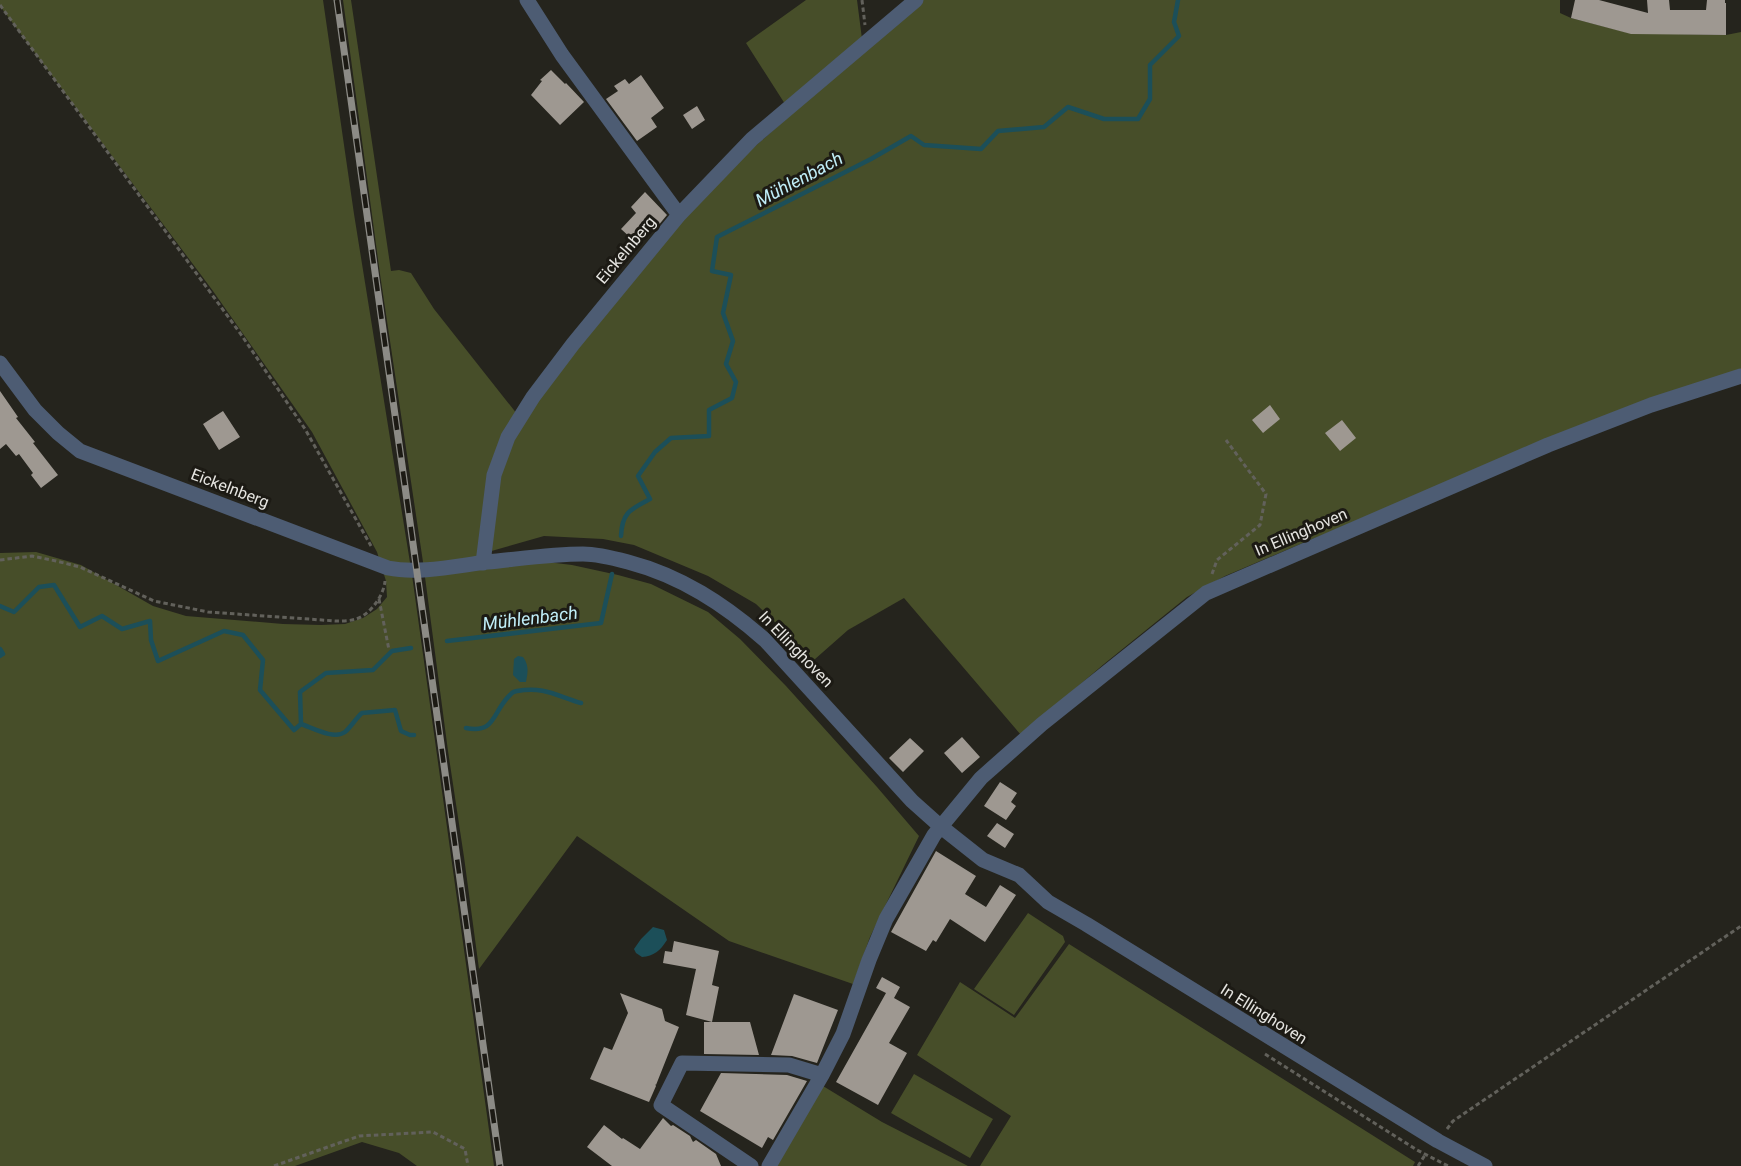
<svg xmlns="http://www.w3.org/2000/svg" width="1741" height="1166" font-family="Roboto,sans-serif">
<rect width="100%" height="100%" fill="#25241d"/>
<path fill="#474e29" d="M0,0h323l31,214 58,361 82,591h-77l-18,-13 -37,-11 -67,24h-295v-613l36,-1 45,13 72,41 33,10 97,8 38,1 24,-1 18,-6 14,-9 10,-12 -1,-16 -9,-29 -65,-120 -99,-141 -213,-285z
M343,0h8l40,271 8,-1 12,3 23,36 83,105 142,-172 93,-93 168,-149h640v13l11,5 58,15 97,2 15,-3v338l-431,170 -85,36 -38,21 -83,67 -83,71 -117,-137 -56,32 -42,37 -27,-41 -23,-22 -48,-28 -74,-31 -31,-6 -59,-3 -63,18 91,11 46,10 33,9 57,28 32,27 46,47 91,101 42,49 -49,101 -17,47 -124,-43 -152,-105 -98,133 -15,-112 -16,-106 -25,-189 -43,-288z
M806,0h51l5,39 -77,65 -39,-61z
M1028,913l35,23 2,6 -51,73 -40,-26z
M1069,944l346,218 -2,4h-433l31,-50 -94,-61 43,-73 55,36z
M914,1074l79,45 -23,39 -79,-45z
M823,1086l59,36 86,44h-192z"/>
<path fill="#1c4f59" d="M518,656l5,1c6,8 5,15 3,25h-6l-7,-7 1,-16z
M653,927l11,3 3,10c-7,11 -13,16 -25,17l-6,-4 -2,-4 7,-10z"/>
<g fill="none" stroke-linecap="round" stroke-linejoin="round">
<path stroke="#1c4f59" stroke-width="4.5" d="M621,536c1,-24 10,-27 29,-37l-12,-23 17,-24 16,-14 38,-2v-26l23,-12 4,-16 -10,-18 7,-23 -10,-28 8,-38 -19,-4 5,-34 154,-78 40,-23 13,9 57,4 17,-18 46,-4 24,-20 36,12h34l12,-20v-34l29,-29 -5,-14 4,-22
M0,606l14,6 25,-25 15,-2 26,42 22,-11 20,13 28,-8 1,19 7,21 66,-30 19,4 20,25 -3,30 34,40 7,-6 -1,-32 26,-19 47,-3 19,-19 19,-3
M447,641l154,-18 11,-49
M0,649l3,5 -3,2
M301,724c12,4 33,16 44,8 6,-5 11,-14 17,-19l33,-3 6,21 9,4h4
M466,728c30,6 26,-16 44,-33 3,-3 3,-3 7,-4 27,-5 40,5 64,12"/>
</g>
<path fill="#9e9891" d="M1575,0h24l49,13 -1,-13h22l1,10h36l1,-10h18v3h1v32l-95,-1 -60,-16z
M551,70l14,14 1,-1 18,19 -24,23 -29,-30 11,-14 -2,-1z
M641,75l23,33 -13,10 6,9 -20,14 -31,-42 12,-8 -4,-5 11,-7 4,5z
M697,106l8,14 -13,9 -9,-14z
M645,192l22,23 -10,12 -7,-6 -18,18 -11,-10 15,-16 -5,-6z
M0,391l18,26 -2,1 19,24 -2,1 25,32 -17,13 -10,-13 2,-2 -14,-19 -3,2 -10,-12 -6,5z
M1270,405l10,14 -17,14 -11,-13z
M223,411l17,26 -21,13 -16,-26z
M1342,420l14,18 -16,13 -15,-18z
M962,737l18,20 -18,16 -18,-20z
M910,738l14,13 -21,21 -14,-14z
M1000,782l17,11 -6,9 5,4 -10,14 -22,-14z
M997,823l17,11 -9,14 -18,-12z
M936,851l40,25 -11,18 21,13 14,-22 16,10 -31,47 -35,-23 -14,23 -3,-2 -7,11 -35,-19z
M674,941l45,10 -7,34 7,2 -7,35 -26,-7 10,-46 -33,-6 2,-12 7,1z
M882,977l18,10 -6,11 16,9 -21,36 18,10 -29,52 -42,-23 50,-89 -10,-5z
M620,993l42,16 3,12 14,6 -23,58 -1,-1 1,2 -7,16 -59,-23 14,-32 8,3 16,-37z
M794,994l44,16 -21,53 -25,-7 -21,-1z
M704,1022h46l9,33 -55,-1z
M721,1073l66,2 20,6 -34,59 -5,-3 -6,11 -62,-37z
M663,1118l8,8 2,-1 17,11 3,6 3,-2 20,14 5,12h-109l-25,-19 17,-22 18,14 1,-1 17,11z"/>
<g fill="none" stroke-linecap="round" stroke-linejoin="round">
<path stroke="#62615b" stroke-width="3" stroke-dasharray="4.5 3" stroke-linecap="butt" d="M862,0l3,25
M0,5l240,328 65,96 66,117
M0,560l32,-4 24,5 24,6 74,34 54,11 128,9c6,0 14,0 20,-2 14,-4 28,-24 29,-38
M1212,574l5,-14 43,-35 6,-31 -40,-54
M379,599l10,51
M1265,1054l152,96 31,16
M1447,1129l6,-8 288,-195
M274,1166l85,-30 74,-4 32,17 3,17
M1418,1166l7,-11"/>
<path stroke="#4d5c73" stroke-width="15" d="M527,0l35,55 117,160
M0,363l35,47 23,23 22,18 308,117c31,6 67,-2 99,-6 32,-3 64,-8 96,-8 15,0 30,4 45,8 53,14 96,42 137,78l147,161 28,25 43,34 36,15 29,27 38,22 352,217 47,25
M483,563l11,-88 14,-38 25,-40 40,-53 106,-129 73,-76 164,-139
M751,1166l-90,-61 21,-42 107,2 33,10
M769,1166l53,-91 21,-41 26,-74 17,-41 48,-84 47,-57 61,-54 164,-131 342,-148 103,-40 90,-29"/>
<g stroke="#8c8b86" stroke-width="7">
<path id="rail" d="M337,0l163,1166"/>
</g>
<use href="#rail" stroke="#1c1a14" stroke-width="4.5" stroke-dasharray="14" stroke-linecap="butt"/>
</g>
<g text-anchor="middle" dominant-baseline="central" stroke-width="6" stroke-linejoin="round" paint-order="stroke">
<g font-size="16" fill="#e6e5e1" stroke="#1c1a14">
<text transform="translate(626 250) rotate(-50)">Eickelnberg</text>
<text transform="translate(230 488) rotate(21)">Eickelnberg</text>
<text transform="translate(1301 532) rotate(-23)">In Ellinghoven</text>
<text transform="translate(796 649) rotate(46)">In Ellinghoven</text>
<text transform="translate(1264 1014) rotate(32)">In Ellinghoven</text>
</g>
<g font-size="18" font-style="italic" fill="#c0eef8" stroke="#1c1a14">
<text transform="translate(799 179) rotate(-28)">Mühlenbach</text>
<text transform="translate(530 618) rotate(-7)">Mühlenbach</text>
</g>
</g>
</svg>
